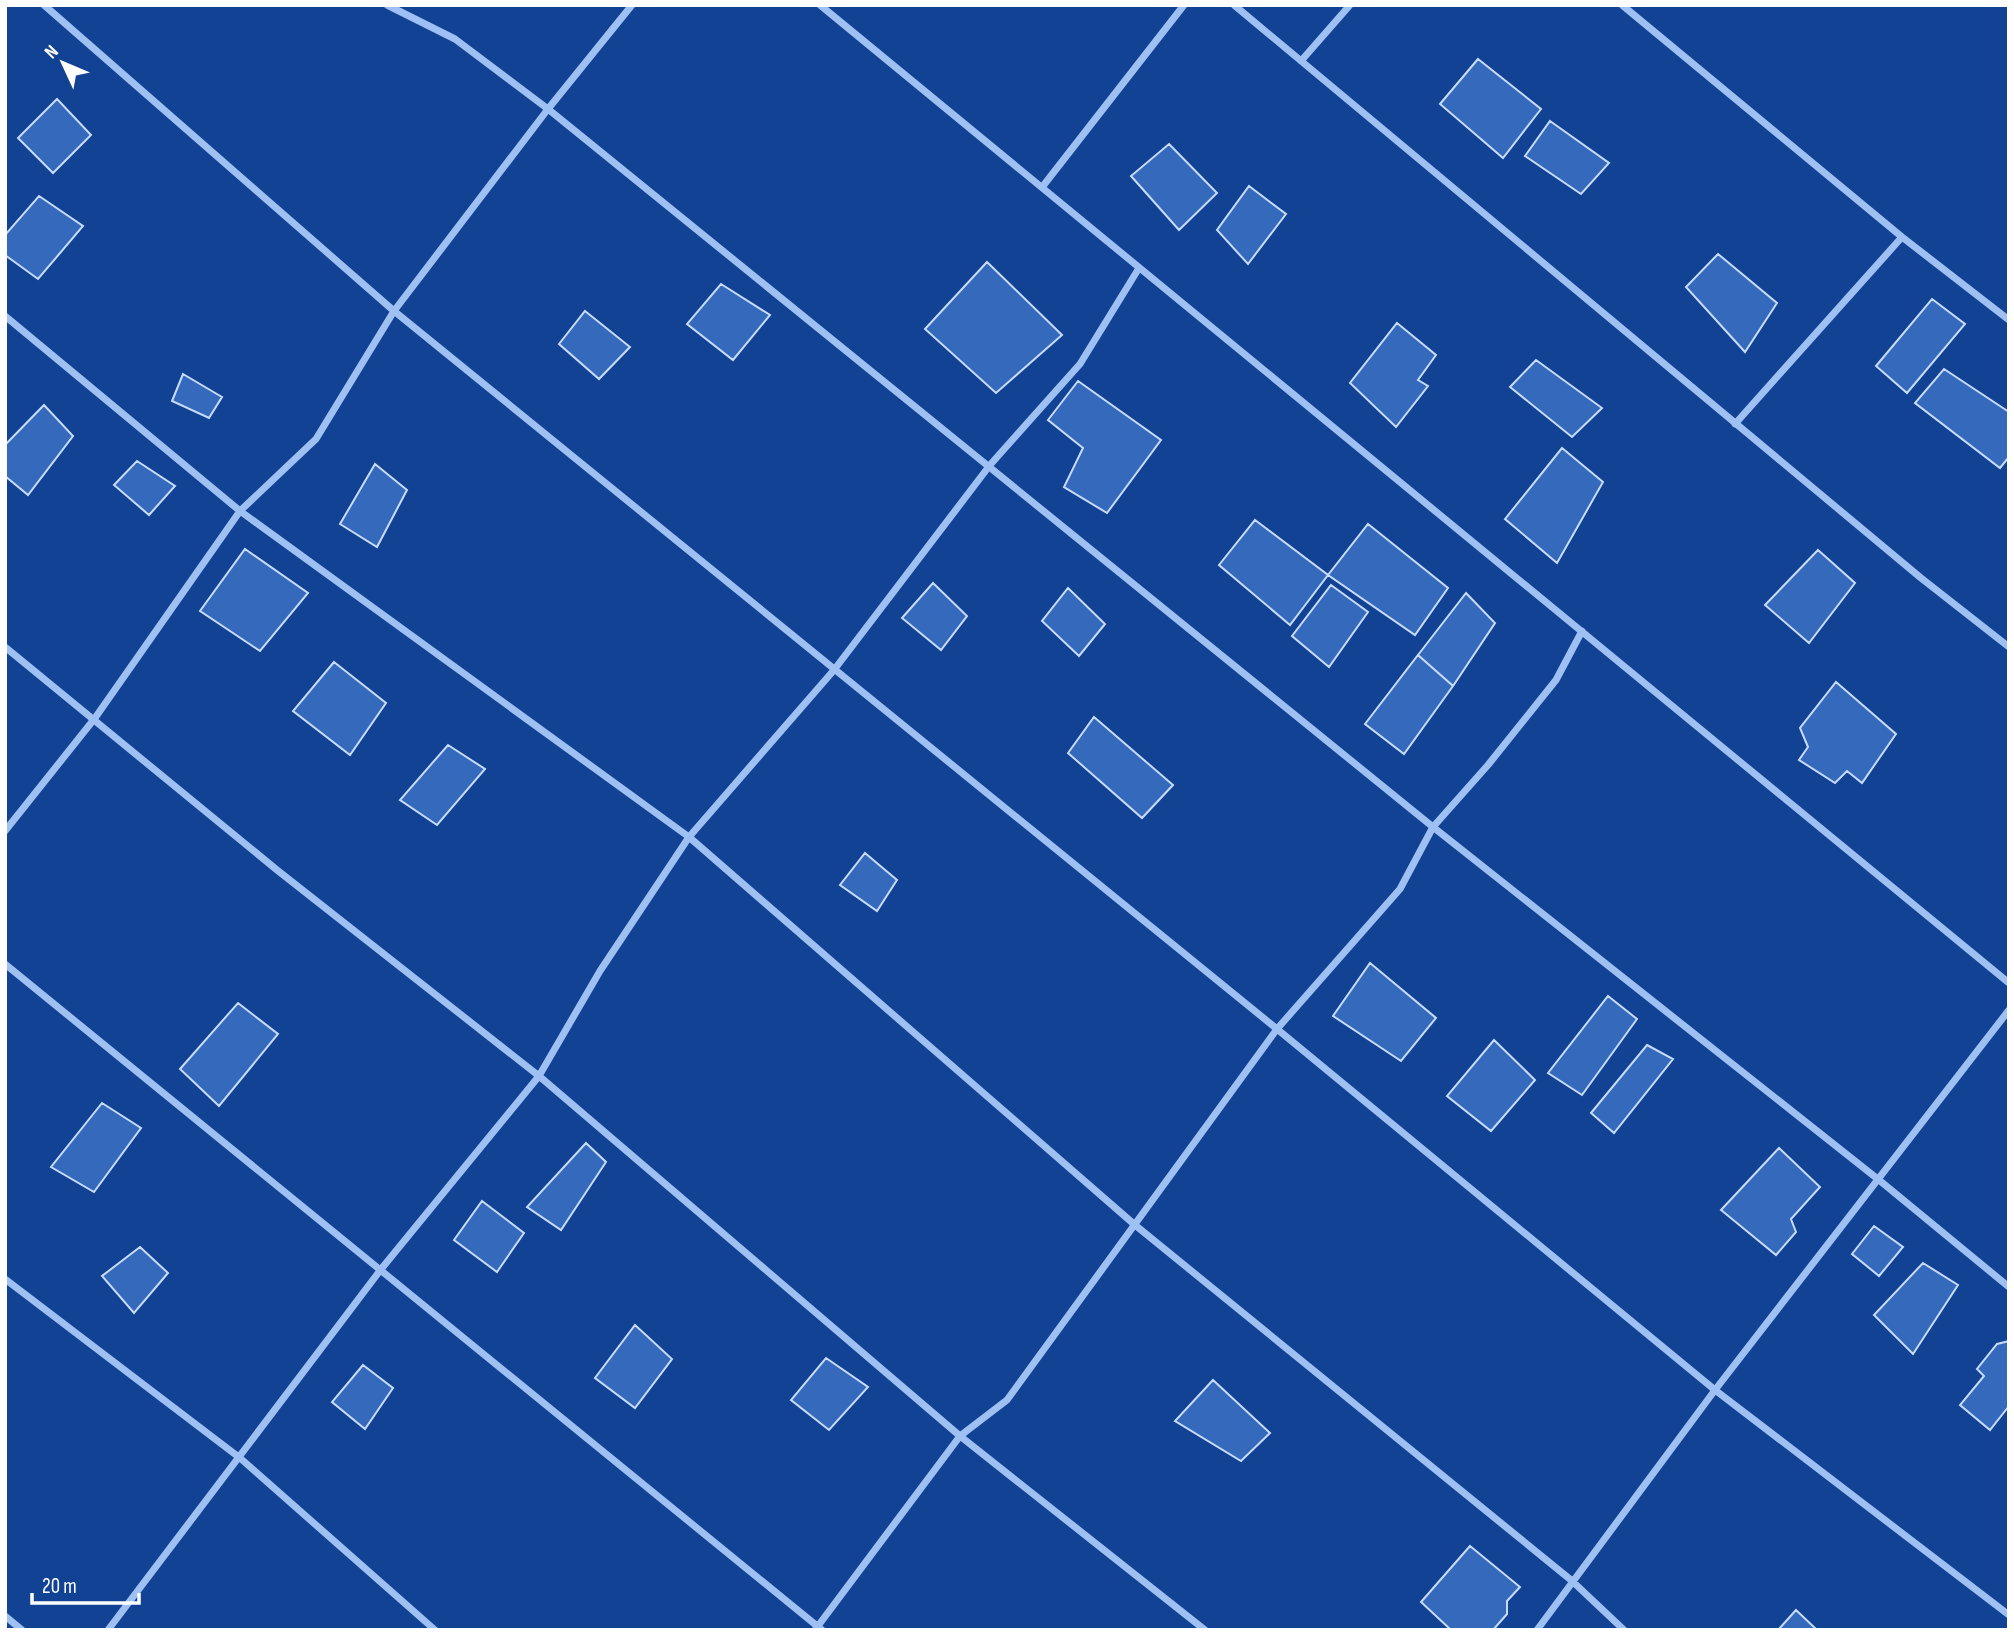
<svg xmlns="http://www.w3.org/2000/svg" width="2014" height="1635" font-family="'Sofia Sans Condensed',sans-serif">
<rect width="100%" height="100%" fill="#114294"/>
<path fill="#3569bc" stroke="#c7dcfd" stroke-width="2" d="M1478,59l63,50 -38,49 -63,-54z
M57,99l34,36 -38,38 -35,-35z
M1550,121l59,42 -28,31 -56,-38z
M1169,144l48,49 -38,37 -48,-54z
M1249,186l37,28 -38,50 -31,-34z
M39,196l44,30 -45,53 -33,-24v-20z
M1718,254l59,49 -32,49 -59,-65z
M987,262l75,73 -66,58 -71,-64z
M721,284l49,31 -37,45 -46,-36z
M1932,299l33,25 -58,69 -31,-27z
M585,311l45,36 -31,32 -40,-35z
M1397,323l39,32 -18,25 10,6 -32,41 -46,-44z
M1536,360l66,48 -30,29 -62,-50z
M1944,369l65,43v45l-9,11 -85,-65z
M183,374l39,23 -13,21 -37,-17z
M1078,381l83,59 -54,73 -43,-26 19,-39 -35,-28z
M44,405l29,31 -45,59 -23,-19v-31z
M1562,448l41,34 -46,81 -52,-44z
M137,461l38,25 -26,29 -35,-30z
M375,464l32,26 -30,57 -37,-23z
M1255,520l73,55 -38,50 -71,-60z
M1368,524l80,64 -33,47 -87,-60z
M245,549l63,44 -48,58 -60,-40z
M1818,550l37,33 -46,60 -44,-38z
M933,583l34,33 -26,34 -39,-32z
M1331,585l37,27 -39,55 -37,-31z
M1068,588l37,36 -26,32 -37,-35z
M1466,593l29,30 -42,63 -35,-31z
M1418,655l35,31 -49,68 -39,-30z
M334,662l52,41 -36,52 -57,-44z
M1836,682l60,52 -34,49 -15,-12 -12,12 -36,-23 9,-13 -8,-19z
M1094,717l79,68 -31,33 -74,-65z
M448,745l37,24 -48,56 -37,-25z
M865,853l32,27 -20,31 -37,-26z
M1370,963l66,55 -35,43 -68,-45z
M1608,996l29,23 -55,76 -34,-22z
M238,1003l40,31 -59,72 -39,-37z
M1494,1040l41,40 -44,51 -44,-35z
M1647,1045l26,14 -59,74 -23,-20z
M102,1103l39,25 -47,64 -43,-25z
M586,1143l20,19 -45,68 -34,-23z
M1779,1148l41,39 -29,32 5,13 -20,23 -55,-45z
M482,1201l42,32 -27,39 -43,-32z
M1874,1226l29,21 -24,29 -27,-22z
M140,1247l28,26 -34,40 -32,-37z
M1923,1263l35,22 -45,69 -39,-39z
M635,1325l37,34 -37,49 -40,-30z
M2009,1341v65l-19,24 -30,-25 24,-29 -7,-7 20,-25z
M826,1358l42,29 -39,43 -38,-30z
M363,1365l30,23 -28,41 -33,-27z
M1213,1380l57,53 -29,28 -66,-40z
M1470,1546l50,41 -13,14v13l-14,16h-42l-30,-28z
M1796,1610l21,20h-39z"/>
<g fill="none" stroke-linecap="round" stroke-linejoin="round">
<path stroke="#9fc0f3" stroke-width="7" d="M44,5l350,306 883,718 438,361 294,225
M387,5l68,34 93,70 885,718 446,353 130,107
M820,5l1189,978
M1234,5l687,573 88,69
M1622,5l280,232 107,83
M1301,61l49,-56
M1043,186l141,-181
M5,316l235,195 449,326 446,388 436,355 53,50
M1735,424l167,-187
M5,647l272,223 262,206 421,360 245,194
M5,831l90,-113 145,-207 76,-72 78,-128 154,-202 84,-104
M5,964l817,666
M5,1279l235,179 195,172
M5,1616l17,14
M108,1630l274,-362 157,-192 61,-105 89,-134 145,-167 156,-205 90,-101 59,-96
M815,1630l145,-194 47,-36 270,-371 123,-140 33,-62 55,-62 68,-85 26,-49
M1537,1630l178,-240 294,-380"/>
</g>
<rect width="2014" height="1635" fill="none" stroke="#ffffff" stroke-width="14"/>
<g transform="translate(63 63) rotate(314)" stroke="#114294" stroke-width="5" paint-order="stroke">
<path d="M0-5L12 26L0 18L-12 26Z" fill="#ffffff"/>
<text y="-10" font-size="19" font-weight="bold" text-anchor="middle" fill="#ffffff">N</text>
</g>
<path d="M32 1593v10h107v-10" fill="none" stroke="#ffffff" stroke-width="3.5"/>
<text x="42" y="1593" font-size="21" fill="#ffffff" stroke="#114294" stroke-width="5" paint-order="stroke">20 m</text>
</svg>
